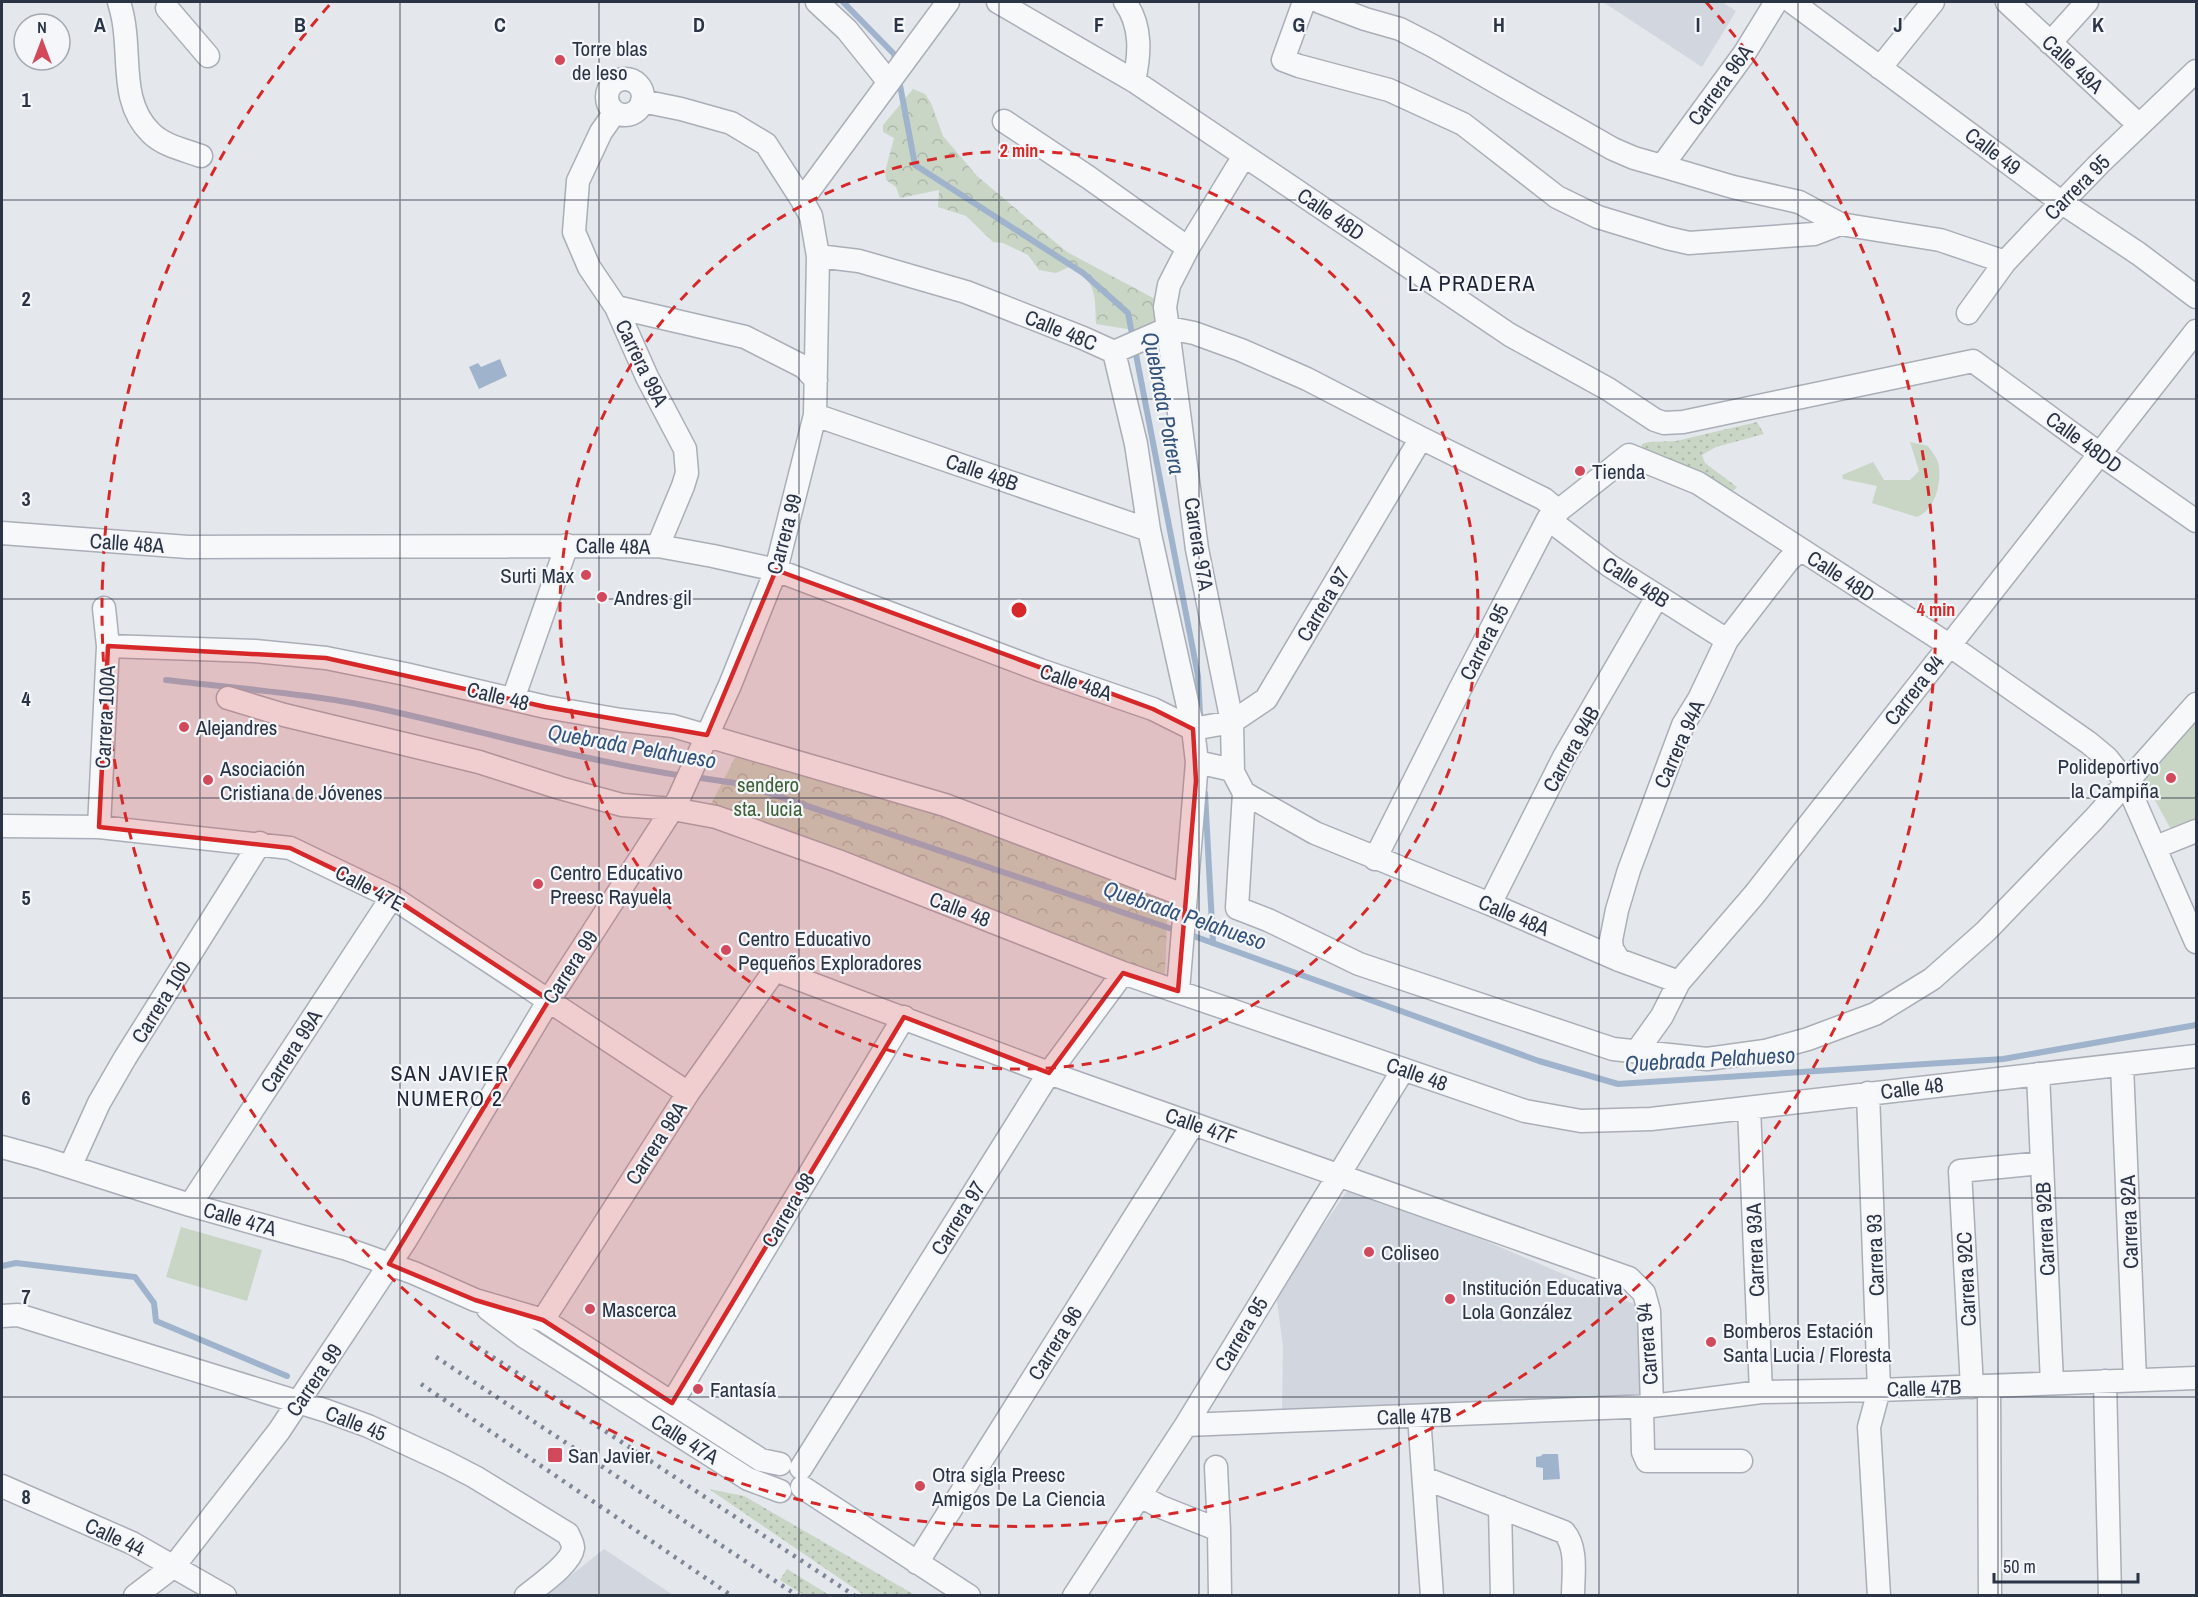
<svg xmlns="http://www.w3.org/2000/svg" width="2198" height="1597" font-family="'Archivo Narrow',sans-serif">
<defs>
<pattern id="grass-dots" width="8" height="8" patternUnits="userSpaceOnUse" patternTransform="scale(1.5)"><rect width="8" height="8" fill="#c9d6c5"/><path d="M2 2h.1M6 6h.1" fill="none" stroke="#adb8ab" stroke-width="1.8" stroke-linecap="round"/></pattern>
<pattern id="park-crowns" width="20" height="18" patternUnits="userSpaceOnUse" patternTransform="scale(1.5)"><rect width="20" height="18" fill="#c9d6c5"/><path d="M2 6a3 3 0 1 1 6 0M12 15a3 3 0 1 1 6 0" fill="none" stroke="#adb8ab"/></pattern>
</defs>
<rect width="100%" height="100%" fill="#e4e7ec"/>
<path fill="#d2d6de" d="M1603,2h119l14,9 -34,56z
M1352,1184l284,121 6,97 -254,10 -106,-3 1,-63 -7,-52z
M604,1549l69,46 -128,1z"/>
<path fill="url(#grass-dots)" d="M1757,422l7,12 -48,13 -14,8 3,8 32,24 -7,7 -89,-42 1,-8 7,-2 27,-1z
M709,1489l35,7 171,99h-51z
M787,1569l42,26h-25l-24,-15z"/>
<path fill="url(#park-crowns)" d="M913,89l12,5 6,9 12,33 34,40 90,76 90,48 3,21 -14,11 -50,-8c-1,-28 1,-44 -27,-57l-13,6 -17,-3 -11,-15 -25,-12 -10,-1 -27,-26 -28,-9 1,-17 -39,8 -4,-11 -10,-7 -1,-8 9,-34 -11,-6v-7z
M742,744l426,155 -3,76 -460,-159z"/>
<path fill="#c9d6c5" d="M1910,442l18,4c4,6 11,14 11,21 2,19 -4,42 -22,50l-45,-14 5,-17 -34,-7 -1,-4 31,-13 11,18h26l9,-9z
M2196,722v105l-22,8 -30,-55z
M181,1227l81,23 -15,51 -81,-24z"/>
<path fill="#9fb4cc" d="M500,359l7,17 -28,13 -10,-22 9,-4 3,4z
M1543,1454h15l2,25 -17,1v-12l-7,-1v-10l5,-1z"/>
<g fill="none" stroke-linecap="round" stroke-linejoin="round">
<path stroke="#9fb4cc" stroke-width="6" d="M843,2l51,52 2,10
M899,80l16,85 168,108 45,40 70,363 2,38
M166,680c74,9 153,14 225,31 98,22 194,50 293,65
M694,777l48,7 436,147
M1205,793l8,150
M1188,934l351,127 79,23 385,-25 193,-34
M2,1266l14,-3 119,14 19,26 2,18 131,55"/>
<g stroke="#a9aeb7" stroke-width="25">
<path id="minor" d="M119,2c2,7 4,14 5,22 6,37 -3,80 27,109 13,13 34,17 50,23
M817,2l30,28 41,51
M998,2l136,79 376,254 98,54 47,31 9,3 19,-1 290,-61 127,93 96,67
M1125,2c17,24 15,52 9,79
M1304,2l-21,58 16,6 90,24 74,34 94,73 41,20 69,21 22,5 125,-9 26,-10
M1320,2l45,17 35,10 33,17 180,103 21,9 28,8 71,21 66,15 41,22 100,16 65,22
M1792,2l269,200 78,52 57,43
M2007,2l132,123
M167,8l41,48
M2050,43l37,-41
M1880,68l53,-66
M607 97a18 18 0 1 1 36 0a18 18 0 1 1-36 0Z
M615,112l-14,20 -23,49 -4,51 15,35 27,40 31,70 38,72 2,24 -4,13 -25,60
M1004,121l84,56 100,71
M1662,166l82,-112 32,-52
M802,200l146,-198
M818,256l41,5 107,31 117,46 31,14 55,-24 25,5 47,17 66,29 114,59 123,61 13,11
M616,307l129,30 59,30 12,13
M1968,313l37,-51 33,-35 62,-64 96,-92
M1114,352l22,92 13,86 44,199 4,33 -19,229
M815,415l334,115
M1548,519l62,47 117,74
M2,533l186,14 470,-1 55,10 63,14 264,100 113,39 40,20
M108,646l147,5 71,7 79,16 141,33 75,13 52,6 272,79 241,91
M228,698l56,17 195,47 81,26 62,17 51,4 43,8 122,44 285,112 402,138 56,10 70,-2 545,-63
M513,699l54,-154
M1193,729l39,-7 34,-23 155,-261
M1197,762l31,7 5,3 11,21 71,40 175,71 129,56 60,22
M1233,772l-1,-50 -35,-173 -32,-242 4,-22 19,-37 56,-92
M1244,793l-7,115 31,12 91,44 254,85 94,10 58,-8 43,-12 67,-25 57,-35 54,-48 108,-112 102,-115
M2,826l97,1 191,21 102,49 296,196
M99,827l9,-181 -4,-38
M2156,847l40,-16
M1375,859l84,-168 89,-172 81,-64 69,28 251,162 140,98 18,15 19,24 70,160
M1490,904l74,-147 93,-160
M1619,960l-7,-11 -1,-9 6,-30 12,-40 54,-145 16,-26 28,-59 61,-79 12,-11
M1637,1051l25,-35 17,-34 75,-87 442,-564
M2122,1065l13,315
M2038,1074l14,309
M1868,1093l11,297 -10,37 10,169
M1749,1108l12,284
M2,1147l40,11 148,47 157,44 67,24 61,27 68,20 218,140 19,4
M70,1167l29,-64 26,-45 135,-215
M190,1205l202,-308
M488,1309l37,28 223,142 32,12
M2,1316l16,-1 309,96 41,15 78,36 29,15 93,57c2,5 5,9 5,14 -2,16 -34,37 -47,48
M543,1320l145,-227 87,-123 274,103 580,205 15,15 5,18 3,95 -466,19
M2105,1381l5,215
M1989,1386l1,210
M1972,1387l-12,-216 82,-8
M672,1403l232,-386
M1652,1406l109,-14 118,-2 317,-12
M1642,1407l1,45 4,9h94
M1419,1416l13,180
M1216,1467l3,63
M801,1468l248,-395 74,-100
M1424,1478l140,54c14,16 9,43 9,64
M2,1486l130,57 93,53
M802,1487l167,109
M1140,1496l21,11 58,23 1,66
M1500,1507l2,89
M917,1563l276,-439
M135,1596l39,-30 105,-135 126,-190 144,-241 129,-200 52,-115 46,-115 39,-155 3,-159 -7,-40 -9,-16 -36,-56 -35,-21 -50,-14 -39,-8
M1074,1596l112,-171 217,-355"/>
</g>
<use href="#minor" stroke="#f7f8fa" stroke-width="22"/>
<path stroke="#7d8696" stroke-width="4.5" stroke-dasharray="3 6" stroke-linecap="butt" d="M470,1342l385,254
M436,1357l362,239
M421,1384l311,212"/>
</g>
<path fill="#d62828" fill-opacity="0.2" stroke="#d62828" stroke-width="4.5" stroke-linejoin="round" d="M776,570l377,139 40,20 3,52 -18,210 -55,-18 -74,100 -145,-56 -232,386 -129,-83 -68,-20 -86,-36 160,-264 -157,-103 -102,-49 -191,-21 9,-181 218,12 220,49 161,28z"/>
<path fill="none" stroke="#2b3445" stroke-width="1.5" stroke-opacity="0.55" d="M200,2v1594M400,2v1594M599,2v1594M799,2v1594M999,2v1594M1199,2v1594M1399,2v1594M1599,2v1594M1798,2v1594M1998,2v1594M2,200h2194M2,399h2194M2,599h2194M2,798h2194M2,998h2194M2,1198h2194M2,1397h2194"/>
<g fill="none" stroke="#d62828" stroke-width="3" stroke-dasharray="10 8">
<circle cx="1019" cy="610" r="459"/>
<path d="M1706 2A917 917 0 1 1 332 2"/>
</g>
<g fill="#d1495b" stroke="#f4f6f9" stroke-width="2">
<circle cx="560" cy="60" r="6"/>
<circle cx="1580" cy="471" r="6"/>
<circle cx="586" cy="575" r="6"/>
<circle cx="602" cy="597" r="6"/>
<circle cx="184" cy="727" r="6"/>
<circle cx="2171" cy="778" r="6"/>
<circle cx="208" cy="780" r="6"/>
<circle cx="538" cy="884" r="6"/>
<circle cx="726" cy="950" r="6"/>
<circle cx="1369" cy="1252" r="6"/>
<circle cx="1450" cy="1299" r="6"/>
<circle cx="590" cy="1309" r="6"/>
<circle cx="1711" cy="1342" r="6"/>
<circle cx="698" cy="1389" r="6"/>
<rect x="547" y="1447" width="16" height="16" rx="3"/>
<circle cx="920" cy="1486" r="6"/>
</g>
<g text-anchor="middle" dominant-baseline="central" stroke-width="4.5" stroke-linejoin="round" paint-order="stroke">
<g font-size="21" fill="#2b3445" stroke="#f4f6f9" text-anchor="start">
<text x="572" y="48">Torre blas<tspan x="572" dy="24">de leso</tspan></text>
<text x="1592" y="471">Tienda</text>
<text x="574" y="575" text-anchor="end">Surti Max</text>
<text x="614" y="597">Andres gil</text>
<text x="196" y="727">Alejandres</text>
<text x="2159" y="766" text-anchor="end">Polideportivo<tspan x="2159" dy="24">la Campiña</tspan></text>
<text x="220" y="768">Asociación<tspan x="220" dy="24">Cristiana de Jóvenes</tspan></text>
<text x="550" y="872">Centro Educativo<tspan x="550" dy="24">Preesc Rayuela</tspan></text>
<text x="738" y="938">Centro Educativo<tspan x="738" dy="24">Pequeños Exploradores</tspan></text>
<text x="1381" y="1252">Coliseo</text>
<text x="1462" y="1287">Institución Educativa<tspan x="1462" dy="24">Lola González</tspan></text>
<text x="602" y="1309">Mascerca</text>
<text x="1723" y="1330">Bomberos Estación<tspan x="1723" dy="24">Santa Lucia / Floresta</tspan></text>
<text x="710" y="1389">Fantasía</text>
<text x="568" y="1455">San Javier</text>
<text x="932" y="1474">Otra sigla Preesc<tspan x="932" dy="24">Amigos De La Ciencia</tspan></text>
</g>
<g font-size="21" fill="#2b3445" stroke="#f4f6f9">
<text transform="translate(2073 64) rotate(43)">Calle 49A</text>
<text transform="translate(1720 85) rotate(-54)">Carrera 96A</text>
<text transform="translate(1993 151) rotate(37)">Calle 49</text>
<text transform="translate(2077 187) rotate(-45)">Carrera 95</text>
<text transform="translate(1331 214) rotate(34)">Calle 48D</text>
<text transform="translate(1061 330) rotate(22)">Calle 48C</text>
<text transform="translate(642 363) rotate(64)">Carrera 99A</text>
<text transform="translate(2084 442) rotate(36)">Calle 48DD</text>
<text transform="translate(982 472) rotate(19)">Calle 48B</text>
<text transform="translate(784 534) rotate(-75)">Carrera 99</text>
<text transform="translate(127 543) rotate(4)">Calle 48A</text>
<text transform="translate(1199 544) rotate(81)">Carrera 97A</text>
<text transform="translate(613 546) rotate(1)">Calle 48A</text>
<text transform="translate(1841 576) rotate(33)">Calle 48D</text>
<text transform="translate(1636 582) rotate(33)">Calle 48B</text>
<text transform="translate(1323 604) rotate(-59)">Carrera 97</text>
<text transform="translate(1484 642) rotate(-63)">Carrera 95</text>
<text transform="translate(1076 682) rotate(19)">Calle 48A</text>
<text transform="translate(1914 690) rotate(-52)">Carrera 94</text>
<text transform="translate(498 696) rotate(14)">Calle 48</text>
<text transform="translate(105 717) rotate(-87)">Carrera 100A</text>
<text transform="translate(1679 744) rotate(-66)">Carrera 94A</text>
<text transform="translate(1571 749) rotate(-61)">Carrera 94B</text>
<text transform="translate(370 888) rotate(28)">Calle 47E</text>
<text transform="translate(960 909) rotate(21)">Calle 48</text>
<text transform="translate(1514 915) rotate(23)">Calle 48A</text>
<text transform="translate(570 967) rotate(-57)">Carrera 99</text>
<text transform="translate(161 1002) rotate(-58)">Carrera 100</text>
<text transform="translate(291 1051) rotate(-57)">Carrera 99A</text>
<text transform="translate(1417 1074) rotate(19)">Calle 48</text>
<text transform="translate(1912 1088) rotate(-7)">Calle 48</text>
<text transform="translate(1201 1126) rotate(19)">Calle 47F</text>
<text transform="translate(656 1143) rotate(-57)">Carrera 98A</text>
<text transform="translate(788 1210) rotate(-59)">Carrera 98</text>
<text transform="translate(958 1218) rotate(-58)">Carrera 97</text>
<text transform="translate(240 1219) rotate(16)">Calle 47A</text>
<text transform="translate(2129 1222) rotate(-92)">Carrera 92A</text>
<text transform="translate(2045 1229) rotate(-93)">Carrera 92B</text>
<text transform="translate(1755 1250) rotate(-92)">Carrera 93A</text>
<text transform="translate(1875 1255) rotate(-92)">Carrera 93</text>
<text transform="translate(1966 1279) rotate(-93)">Carrera 92C</text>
<text transform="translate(1241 1334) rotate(-59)">Carrera 95</text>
<text transform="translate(1055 1343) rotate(-58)">Carrera 96</text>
<text transform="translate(1647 1344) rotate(-95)">Carrera 94</text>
<text transform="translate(314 1380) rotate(-56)">Carrera 99</text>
<text transform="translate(1924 1388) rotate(-2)">Calle 47B</text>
<text transform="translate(1414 1416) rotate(-2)">Calle 47B</text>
<text transform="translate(356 1423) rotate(21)">Calle 45</text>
<text transform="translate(685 1439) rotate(32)">Calle 47A</text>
<text transform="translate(115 1537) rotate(25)">Calle 44</text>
</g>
<g font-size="21" fill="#3f6138" stroke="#f4f6f9">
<text x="768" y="784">sendero<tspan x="768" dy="24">sta. lucia</tspan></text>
</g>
<g font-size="22" letter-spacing="1.5" fill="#1d2536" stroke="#f4f6f9">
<text x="1472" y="283">LA PRADERA</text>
<text x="450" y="1073">SAN JAVIER<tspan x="450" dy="25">NUMERO 2</tspan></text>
</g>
<g font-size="22" font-style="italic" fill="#34527a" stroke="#f4f6f9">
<text transform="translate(1164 403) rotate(79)">Quebrada Potrera</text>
<text transform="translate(632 746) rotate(10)">Quebrada Pelahueso</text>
<text transform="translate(1185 915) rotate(19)">Quebrada Pelahueso</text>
<text transform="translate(1710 1059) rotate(-3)">Quebrada Pelahueso</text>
</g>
</g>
<g font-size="20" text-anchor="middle" font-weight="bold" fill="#2b3445" stroke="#f4f6f9" stroke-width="4.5" stroke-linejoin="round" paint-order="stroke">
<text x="100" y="32">A</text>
<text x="300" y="32">B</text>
<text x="500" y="32">C</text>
<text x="699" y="32">D</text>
<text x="899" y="32">E</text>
<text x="1099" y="32">F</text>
<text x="1299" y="32">G</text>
<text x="1499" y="32">H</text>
<text x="1698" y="32">I</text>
<text x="1898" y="32">J</text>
<text x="2098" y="32">K</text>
<text x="26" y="107">1</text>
<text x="26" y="306">2</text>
<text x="26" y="506">3</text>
<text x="26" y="706">4</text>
<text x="26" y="905">5</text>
<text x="26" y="1105">6</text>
<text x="26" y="1304">7</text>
<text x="26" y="1504">8</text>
</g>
<circle cx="1019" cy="610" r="9" fill="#d62828" stroke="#f4f6f9" stroke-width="3"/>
<g font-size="18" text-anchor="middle" font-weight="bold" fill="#d62828" stroke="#f4f6f9" stroke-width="4.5" stroke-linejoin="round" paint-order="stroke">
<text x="1019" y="157">2 min</text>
<text x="1936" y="616">4 min</text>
</g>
<rect width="2198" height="1597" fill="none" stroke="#2b3445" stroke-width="6"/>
<g transform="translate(42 42)"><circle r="28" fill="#f4f6f9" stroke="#a4a8b1" stroke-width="1.5"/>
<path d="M0-4.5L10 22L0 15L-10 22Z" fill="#d1495b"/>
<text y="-9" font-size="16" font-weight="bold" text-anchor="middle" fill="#2b3445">N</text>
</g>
<path d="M1994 1573v9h144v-9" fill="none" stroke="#2b3445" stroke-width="3"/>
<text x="2003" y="1573" font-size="18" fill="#2b3445" stroke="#f4f6f9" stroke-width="4.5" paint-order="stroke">50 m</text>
</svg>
